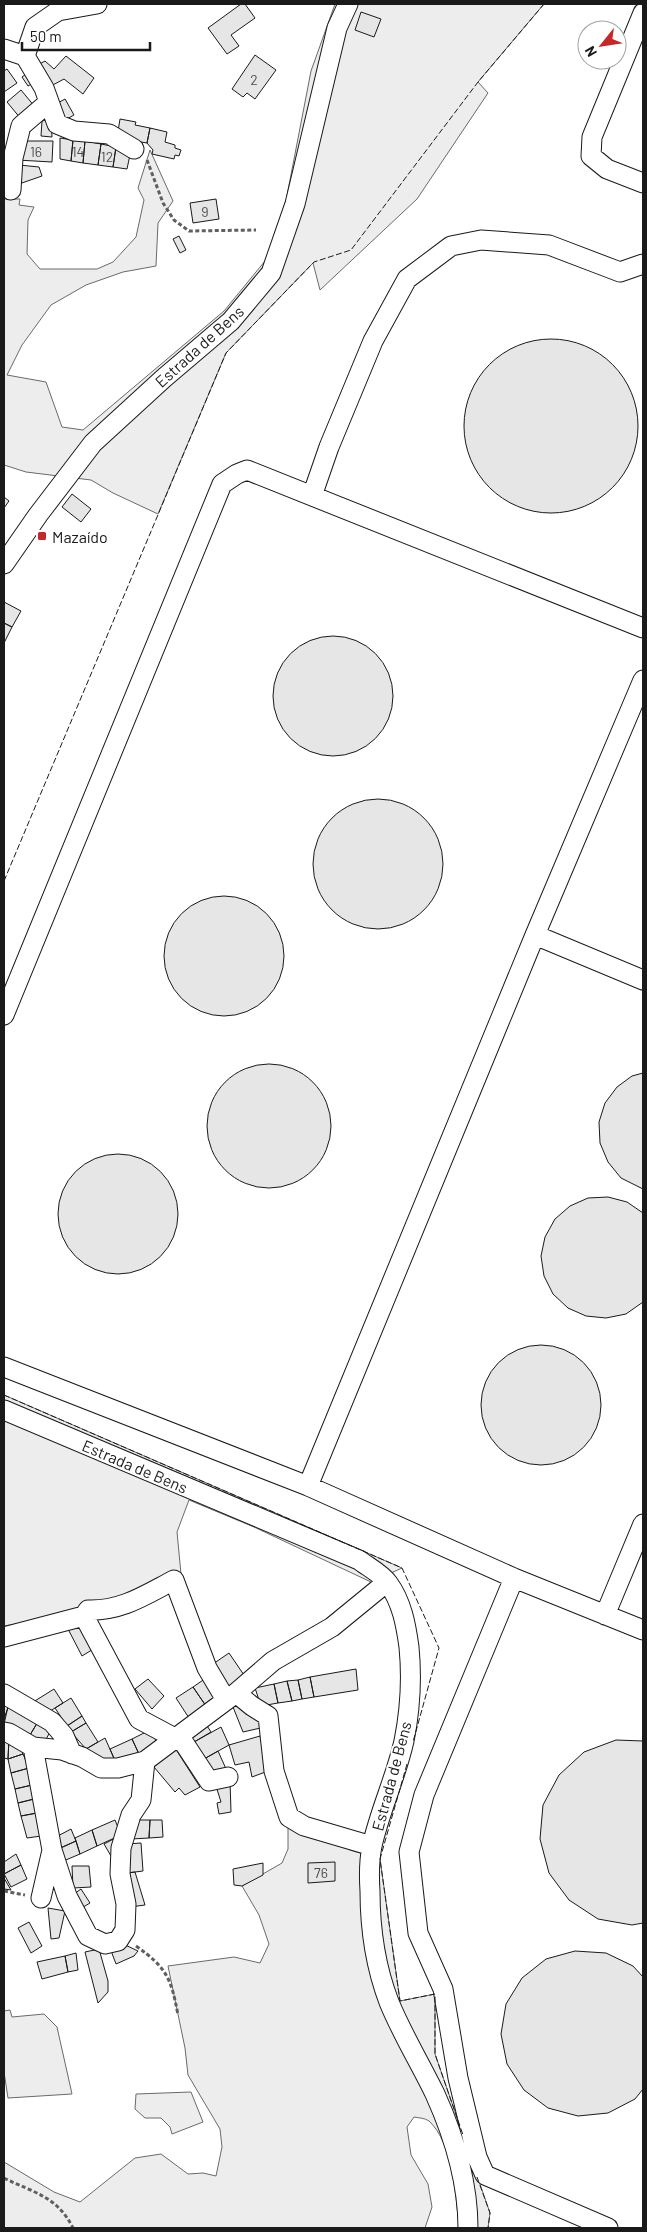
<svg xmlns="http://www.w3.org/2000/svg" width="647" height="2232" font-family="Barlow,sans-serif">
<rect width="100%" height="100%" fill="#fff"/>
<path fill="#ededed" stroke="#6a6a6a" d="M335,4h209l-66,78 10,11 -71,106 -97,91 -7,-27 -87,90 -68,161 -45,-21 -22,-13 -65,-8 -22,-7v-266h16l-1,6 15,2 -6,13 -1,34 13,15h57l16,-7 23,-25 8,-37 -6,-12 12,-38 23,51 -15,22 -2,43 -33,6 -37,13 -35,20 -29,40 -15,30 39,7 16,45 21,3 141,-119 41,-50 19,-50 27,-140z
M4,1395l398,173 -31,14 -117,-55 -65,-27 -12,32 4,42 -118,42 -59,10z
M288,1825l36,11 26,14 30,9 20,142 35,-7v60l55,159 -2,15h-29c-3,-31 -6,-85 -30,-107 -4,-3 -10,-3 -15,-4l-7,10 4,28 17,29 4,23 -7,21h-421v-66l50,30 26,10 55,-44 26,-4 27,20 15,-1 13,3 6,-29 -2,-18 -32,-54 -3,-27 -17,-82 66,-9 26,6 9,-19 -10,-29 -17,-29 40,-23 6,-14z
M10,2010l2,7 32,-3 13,13 15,67 -64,4 -4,-26v-61z
M191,2092l12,30 -31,12 -2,-7 -9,-9h-16l-10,-9 1,-15z"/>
<path fill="#e6e6e6" stroke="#1a1a1a" d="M241,4h4l10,14 -24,17 8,11 -12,8 -19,-26z
M361,12l20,7 -7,18 -19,-7z
M255,55l21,15 -21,29 -8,-6 -4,4 -11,-8z
M66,56l28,22 -11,16 -19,-15 -13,7 -15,-20 9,-5 9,8z
M7,69l10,14 -13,9v-21z
M29,72l6,10 -7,4 -6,-9z
M21,90l14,17 -14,12 -14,-17z
M65,99l9,16 -9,5 -9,-16z
M51,119l1,18 -11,-1 1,-15z
M120,119l16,3 -1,3 15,3 -3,15 -30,-5z
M150,128l17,4 -2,10 10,3v3l6,2 -2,6 -4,-1 -1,4 -22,-5 1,-4 -6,-7z
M60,138l13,2 -2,21 -11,-2z
M73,140l12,1 -2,22 -12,-2z
M22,141h31l-1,21 -35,-2z
M85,141l16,3 -3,21 -15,-2z
M101,144l15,3 -3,20 -15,-2z
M116,147l15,3 -4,19 -14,-2z
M19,165l20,2 3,9 -23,8z
M216,199l3,20 -26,4 -3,-20z
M179,236l7,14 -6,3 -7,-14z
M464 426a87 87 0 1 1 174 0a87 87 0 1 1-174 0Z
M72,494l19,15 -10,13 -19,-15z
M4,497l5,4 -5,7z
M4,602l17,9 -9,16 -8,-4z
M4,623l8,4 -8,16z
M273 696a60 60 0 1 1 120 0a60 60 0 1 1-120 0Z
M313 864a65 65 0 1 1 130 0a65 65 0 1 1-130 0Z
M164 956a60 60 0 1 1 120 0a60 60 0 1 1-120 0Z
M207 1126a62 62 0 1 1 124 0a62 62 0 1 1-124 0Z
M643,1073v116l-22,-11 -13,-16 -8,-19 -1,-21 6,-19 12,-16 15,-11z
M58 1214a60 60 0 1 1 120 0a60 60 0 1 1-120 0Z
M608,1197l19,5 16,11v89l-17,12 -20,4 -20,-2 -18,-8 -15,-14 -9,-18 -3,-20 4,-19 10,-18 15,-13 18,-8z
M481 1405a60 60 0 1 1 120 0a60 60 0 1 1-120 0Z
M81,1622l14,26 -13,8 -14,-27z
M229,1653l17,25 -20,13 -13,-27z
M356,1669l2,21 -44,7 -4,-20z
M209,1676l12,19 -15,11 -13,-19z
M310,1677l4,20 -12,2 -4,-19z
M148,1679l16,17 -12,13 -17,-20z
M298,1680l4,19 -10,2 -5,-20z
M287,1681l5,20 -14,2 -4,-19z
M274,1684l4,19 -17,3 -6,-18z
M193,1687l13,19 -17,12 -13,-20z
M54,1689l9,14 -16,10 -17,-9z
M71,1698l11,18 -15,10 -12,-18z
M231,1702l23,10 11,15 -22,5z
M4,1705l4,2 -4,12z
M8,1707l31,13 -9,15 -26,-11z
M82,1716l4,7 -15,9 -4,-6z
M39,1720l12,10 -8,15 -13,-10z
M204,1721l7,11 -17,10 -7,-11z
M86,1723l12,19 -12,7 -15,-17z
M221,1727l8,18 -25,14 -10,-17z
M150,1730l8,14 -19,10 -7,-15z
M260,1736l8,35 -16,6 -3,-15 -14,3 -6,-20z
M4,1737l5,1 -1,21 -4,-1z
M9,1738l9,5 5,11 -15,5z
M105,1738l11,25 -17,-2 -13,-12z
M132,1739l7,15 -23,9 -6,-14z
M616,1740l27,1v182l-11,2 -34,-6 -29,-19 -20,-27 -9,-34 3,-34 16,-30 25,-23z
M175,1748l25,39 -15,8 -6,-7 -4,4 -21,-25z
M218,1751l9,20 -13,6 -10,-18z
M23,1754l6,14 -18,5 -3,-14z
M29,1768l3,17 -17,4 -4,-16z
M230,1781l1,31 -12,2 -2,-11 4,-1 -5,-16z
M32,1785l2,14 -16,4 -3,-14z
M34,1799l3,14 -16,3 -3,-13z
M37,1813l4,23 -14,2 -6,-22z
M115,1820l6,15 -24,11 -5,-16z
M133,1820h17l-1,18 -18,1z
M150,1820h12l1,17 -14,1z
M71,1829l5,12 -20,9 -2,-12z
M92,1830l5,16 -17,8 -5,-16z
M121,1835l-4,15 -6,6 -7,-12z
M76,1841l4,13 -19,8 -5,-12z
M141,1843l2,28 -16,2v-29z
M16,1854l5,11 -17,9v-12z
M335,1862v19l-27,2v-20z
M263,1863v12l-21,11 -8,-1 -1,-16z
M21,1865l6,14 -16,8 -7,-13z
M72,1866h17l2,21 -18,1z
M135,1872l10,33 -15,2 -3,-34z
M4,1878l7,12 -7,-1z
M81,1889l9,14 -10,6 -9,-13z
M48,1908l17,3 -6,27 -8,1z
M29,1922l13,24 -11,7 -13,-25z
M121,1943l17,8 -4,5 -18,8 -6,-16z
M99,1949l9,32v11l-10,11 -13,-51z
M575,1951l31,2 27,13 10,11v112l-8,10 -27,14 -30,3 -30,-8 -24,-18 -17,-26 -6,-30 5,-30 16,-26 24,-19z
M76,1953l2,17 -10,2 -3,-16z
M65,1956l3,16 -26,7 -5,-17z"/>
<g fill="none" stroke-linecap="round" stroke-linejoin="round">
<g stroke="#1a1a1a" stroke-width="21">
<path id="minor" d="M643,13l-51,124 -1,19 16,13 36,14
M4,49l21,7 10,-29 23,-16 39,-7
M25,56l19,32 13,36 17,7 35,3 25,15
M11,190l2,-32 8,-32 28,-24
M312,496l17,-49 44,-106 34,-62 44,-33 30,-6 68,5 71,27 23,-8
M4,564l34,-49 55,-72 71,-65 67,-57 40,-48 24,-69 42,-176 11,-24
M535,935l108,45
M4,1015l218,-531 15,-10 10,-4 396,158
M4,1367l304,119 206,92 129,52
M4,1410l355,150c9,7 23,14 29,23 14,19 18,42 21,64 3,31 1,64 -5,94 -8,36 -24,69 -32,105 -3,15 -3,30 -2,45 0,37 6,77 19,111 13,32 31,61 46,92 19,42 33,88 33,134
M308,1486l227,-551 108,-255
M514,1578l-90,217 -15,57 9,81 25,56 15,89 19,79 8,18 123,53
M605,1615l38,-91
M84,1616l4,-6c34,1 57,-15 86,-30l33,88 19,32
M4,1637l80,-21 55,103 45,24 25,38 19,-4
M236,1693l16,13 16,10 6,55 15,46 15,9 68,20
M4,1694l48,28 12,14 8,18
M4,1732l5,1 24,14 29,3 20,7 19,11h17l27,-7 91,-68 37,-32 59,-34 55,-45
M33,1747l19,103 15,46 21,40 17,8 13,-3 7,-11 1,-26 -6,-30 1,-26 10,-33 10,-15 4,-39
M41,1898l11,-48"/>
</g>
<path stroke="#5f5f5f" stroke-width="3" stroke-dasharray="4 2.5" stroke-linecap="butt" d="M147,160l16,43 11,17 15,11 67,-1
M4,1891l21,4
M136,1946c31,22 35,32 42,69
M4,2178c30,15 53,18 69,50"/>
<use href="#minor" stroke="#fff" stroke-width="19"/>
<path stroke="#1a1a1a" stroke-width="1" stroke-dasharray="6 2.5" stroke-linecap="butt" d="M4,881l222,-528 88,-91 37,-12 127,-168 66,-78
M4,1395l398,173 37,80 -26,94
M407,1764l-27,95 20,142 35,-7v60l28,81
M477,2177l13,36 -2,15"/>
</g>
<rect fill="#c62828" stroke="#fff" stroke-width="2" x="37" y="531" width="10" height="10" rx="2.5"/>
<g text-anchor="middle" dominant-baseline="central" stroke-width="4" stroke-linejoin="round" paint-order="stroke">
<g font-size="14" fill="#4d4d4d">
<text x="254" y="79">2</text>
<text x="36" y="151">16</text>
<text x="78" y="151">14</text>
<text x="107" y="156">12</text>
<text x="205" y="211">9</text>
<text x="321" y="1872">76</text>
</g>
<g font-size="16" fill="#1a1a1a" stroke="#fff">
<text transform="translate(199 346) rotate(-42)">Estrada de Bens</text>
<text transform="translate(135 1466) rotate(23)">Estrada de Bens</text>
<text transform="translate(391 1776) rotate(-75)">Estrada de Bens</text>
</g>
<g font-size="16" fill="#1a1a1a" stroke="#fff" text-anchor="start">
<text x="52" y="536">Mazaído</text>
</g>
</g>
<rect width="647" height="2232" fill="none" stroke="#1a1a1a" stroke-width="10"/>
<g transform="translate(602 45) rotate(240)"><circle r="24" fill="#ffffff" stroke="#a3a3a3"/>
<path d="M0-4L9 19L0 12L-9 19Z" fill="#c62828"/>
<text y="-8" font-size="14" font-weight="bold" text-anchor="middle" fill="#1a1a1a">N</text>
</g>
<path d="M22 42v8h128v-8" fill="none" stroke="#1a1a1a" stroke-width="2.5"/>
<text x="30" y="42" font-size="15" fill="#1a1a1a" stroke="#ffffff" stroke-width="4" paint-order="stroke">50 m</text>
</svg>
